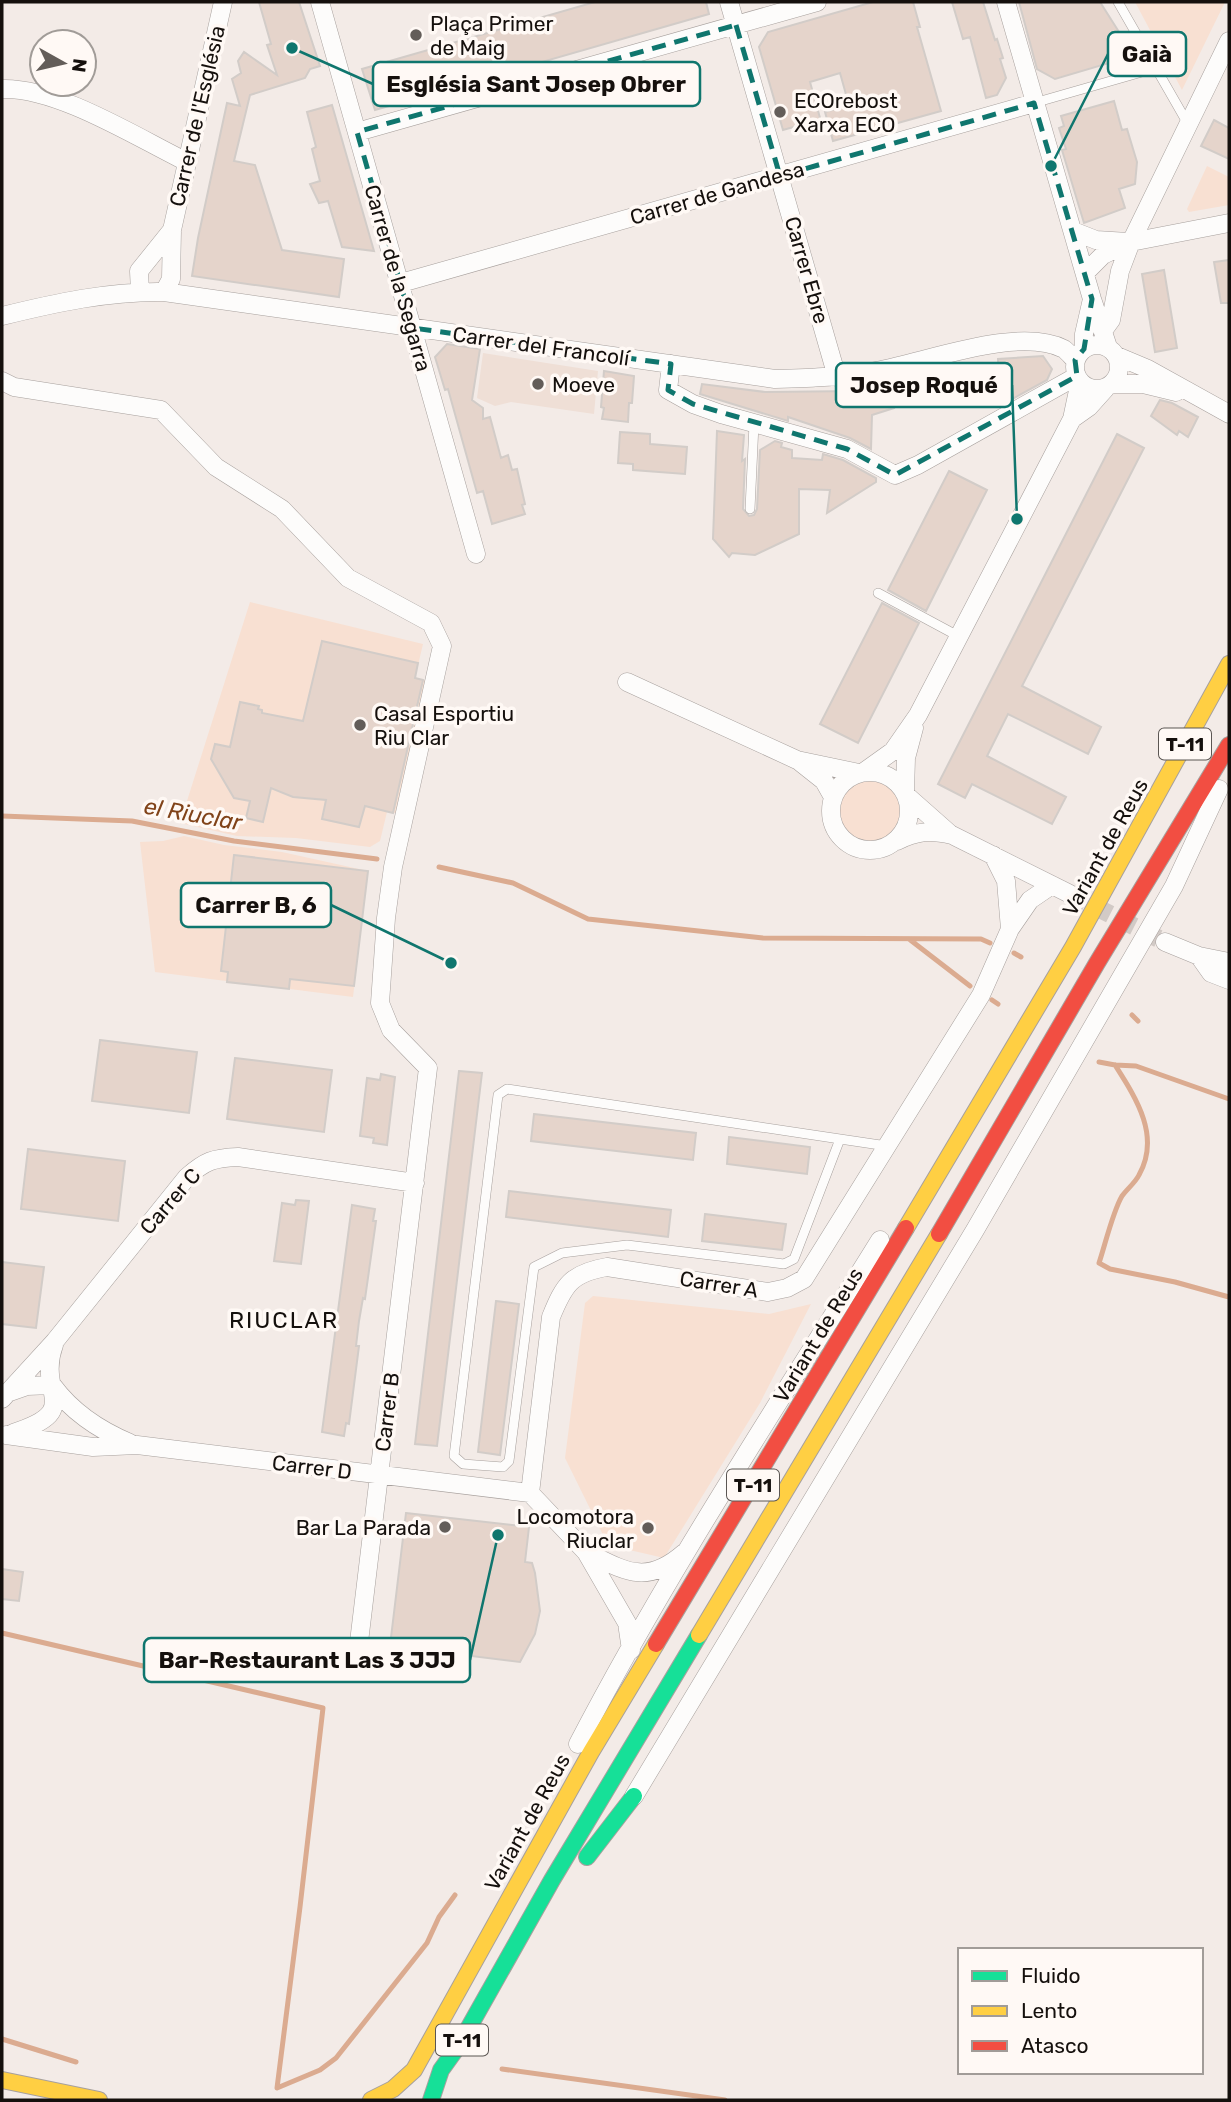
<svg xmlns="http://www.w3.org/2000/svg" width="1231" height="2102" font-family="Rubik,sans-serif">
<rect width="100%" height="100%" fill="#f3ebe7"/>
<path fill="#efdfd6" d="M483,353l115,18 -4,43 -83,-12 -16,4 -18,-8z"/>
<path fill="#f8e0d2" d="M1135,2h90l-43,88z
M1207,166l22,11v28l-40,7 -2,-3z
M250,602l173,42 -8,34 12,3 -31,132 -9,-1 -7,29 -10,6 -74,-9 -59,-2 -57,-13z
M840 811a30 30 0 1 1 60 0a30 30 0 1 1-60 0Z
M184,836l40,9 58,7 86,19 -15,126 -198,-25 -15,-130 23,-1z
M593,1296l176,18 42,-10 -51,99 -96,155 -56,-13 -43,-87 20,-155z"/>
<g fill="none" stroke-linecap="round" stroke-linejoin="round">
<path stroke="#dbab90" stroke-width="5" d="M2,816l130,5 102,20 143,18
M439,867l74,16 75,36 175,19 218,1 9,4
M909,939l61,47
M1014,953l7,4
M992,1000l6,4
M1132,1015l6,6
M1099,1062l16,3 21,1 93,33
M1115,1065c21,33 46,71 24,110 -4,8 -12,14 -17,21 -9,15 -17,49 -23,67l11,6 65,13 54,15
M2,1633l321,75 -23,199 -23,181 43,-18 16,-12 91,-115 12,-26 16,-22
M2,2039l74,23
M502,2069l223,31"/>
</g>
<path fill="#e5d4cb" stroke="#d2ccc8" stroke-width="2" d="M259,2h40l21,64 -10,3 -5,9 -55,17 -16,66 21,4 27,85 62,9 -5,38 -147,-21 6,-38 29,-135 13,3 -8,-27 9,-6 -3,-12 6,-9 33,23 -10,-30 4,-1z
M595,2h111l3,12 -334,96 -13,-41z
M873,2h40l7,25h-3l24,84 -108,30 -8,-29 24,-7 -9,-32 -30,9 12,43 -23,7 -2,-6 -14,4 -24,-83 9,-15z
M952,2h31l12,38 2,-1 6,19 -3,1 6,19 -9,17 -11,3 -16,-61 -7,2z
M1019,2h81l26,41 -10,18 -61,18 -18,-10z
M1114,101l8,29 5,-1 10,33 -2,22 -16,5 6,19 -41,15 -22,-73 4,-1 -7,-21 5,-2 -3,-10z
M332,105l42,146 -32,-4 -14,-46 -9,2 -9,-19 10,-3 -8,-32 4,-2 -9,-35z
M1214,120l15,8v31l-28,-13z
M1229,260v43h-8l-7,-41z
M1164,270l13,78 -22,4 -13,-78z
M447,344l33,5 -8,51 11,8v11l7,-2 11,41 7,-3 4,15 5,-1 8,35 -3,1 3,9 -33,10 -9,-33 -6,2 -29,-104 -3,1 -10,-33z
M1043,356l9,13 -5,11 -42,23 -10,-17 4,-3 -1,-24z
M942,370l5,18 -19,5 1,3 -36,9 1,3 -22,7 -1,34 -21,-11 -62,-21v4l-88,-27 2,-10 63,8 93,-1z
M604,371l30,5 -2,27h-3l-1,19 -26,-3 2,-11 -3,-1z
M1160,400l12,3 26,14 -10,20 -9,-6 -2,4 -26,-19z
M717,431l27,4 -2,26 3,-2 -2,50 6,7 5,-1 3,-6 3,-59 15,-9 7,2 -1,4 11,3v8l30,2 1,-6 20,6 33,18v4l-49,31 3,-23 -31,-1v45l-44,21 -23,-2 -3,4 -16,-18z
M620,432l30,2v10l37,3 -2,27 -52,-4v-6l-15,-1z
M1117,434l27,14 -122,238 79,41 -13,27 -80,-40 -21,42 79,41 -14,27 -80,-40 -7,14 -27,-14z
M949,471l38,19 -61,121 -38,-21z
M882,603l37,20 -61,120 -38,-19z
M322,641l96,22 -3,15 8,2 -30,133 -28,-7 -6,21 -37,-8 4,-19 -33,-3 -22,-9 -8,34 -17,-4 4,-17 -16,-3 -23,-39 4,-15 15,3 10,-45 19,4 -1,3 4,1v3l41,8z
M234,855l134,16 -14,115 -64,-7 -1,10 -62,-7 1,-10 -7,-1z
M100,1040l97,12 -8,61 -97,-12z
M235,1058l97,12 -8,62 -97,-13z
M459,1071l23,2 -45,373 -22,-2z
M381,1074l14,3 -8,68 -14,-2 1,-5 -14,-2 7,-58 13,2z
M534,1114l162,19 -3,27 -162,-19z
M729,1137l81,10 -3,27 -80,-10z
M28,1149l97,12 -7,60 -97,-12z
M509,1191l162,19 -3,27 -162,-20z
M296,1200l13,1 -8,63 -27,-3 8,-58 13,2z
M352,1205l23,4 -2,12h3l-11,78 -2,-1 -4,23 -3,25h3l-10,78 -3,-1 -2,13 -22,-4z
M705,1214l81,10 -4,26 -80,-9z
M2,1262l42,5 -8,61 -34,-4z
M496,1301l23,3 -19,151 -22,-3z
M406,1513l123,14 -4,35 7,1 3,10 5,38 -5,23 -15,28 -130,-16z
M2,1569l21,3 -4,29 -17,-2z"/>
<g fill="none" stroke-linecap="round" stroke-linejoin="round">
<path stroke="#d2cac6" stroke-width="18" stroke-dasharray="18 9" stroke-linecap="butt" d="M1070,894l95,48"/>
<g stroke="#a7a09d" stroke-width="10">
<path id="lane" d="M1118,2l70,122
M1034,103l122,-35
M750,509l4,-85
M878,593l80,43
M840,1139l-46,120 -10,5 -157,-19 -65,8 -28,14 -25,194 -6,6 -40,-3 -9,-8 44,-361 9,-6 333,50 47,7"/>
</g>
<g stroke="#a7a09d" stroke-width="19">
<path id="street" d="M320,2l156,552
M729,2l108,375
M1006,2l86,297 16,48
M2,89c55,-2 134,48 185,73
M357,132l460,-130
M1073,231l23,9 32,2
M1085,273l18,-18 28,-13 98,-19
M401,283l633,-180
M140,292l-1,-21 33,-41
M164,292l7,-13 1,-49 51,-228
M2,316c53,-13 107,-25 162,-24l611,87c36,-1 71,-2 106,-9 48,-9 138,-44 183,-21 4,3 8,8 11,11
M1103,331l8,-11 9,-49 11,-29 98,-201
M1075 367a22 22 0 1 1 44 0a22 22 0 1 1-44 0Z
M1084,349v-15l8,-35
M1117,356l31,13 81,45
M671,364l-3,26 25,14 28,10 126,35 48,26 23,-10 159,-89
M2,381l12,6 147,23 55,57 66,42 66,69 83,45 11,23 -49,221 -7,51 -6,85 11,27 37,38 -69,574
M1113,384h30l33,8
M1072,419l17,-12 17,-19
M627,682l170,78 62,13
M800,762l24,19 9,16
M865,771l28,-20 25,-36 154,-296 8,-38
M831 811a39 39 0 1 1 78 0a39 39 0 1 1-78 0Z
M905,792l1,-34 8,-30
M906,795l43,38
M897,841c20,-10 33,-11 55,-6l118,59
M993,855l13,26 4,48
M1165,942l34,14 30,6
M1199,956l12,17 18,7
M53,1386c20,27 46,44 77,57
M7,1393l20,-7 25,-1
M2,1399l53,-58 132,-164c18,-16 26,-19 51,-20l177,26
M13,1433c72,-23 23,-39 41,-88
M6,1435l87,12 44,-2 393,48
M530,1493l21,-176c13,-32 20,-44 56,-50l161,25 19,-4 17,-9 177,-284 29,-66 20,-29 22,-15
M530,1493l56,59 41,71 4,27
M586,1552c39,19 60,34 98,1
M578,1744c90,-173 199,-338 302,-504
M634,1796l341,-566 199,-344 45,-97"/>
</g>
<g stroke="#a7a09d" stroke-width="18">
<path id="fast" d="M587,1857l47,-61
M431,2100l10,-30 18,-25 93,-165 147,-245"/>
</g>
<g stroke="#a7a09d" stroke-width="18">
<path id="slow" d="M906,1228l167,-281 156,-283
M699,1635l240,-401
M2,2080l97,20
M371,2100l22,-11 21,-19 177,-318 65,-108"/>
</g>
<g stroke="#a7a09d" stroke-width="18">
<path id="jam" d="M939,1234l158,-271 132,-218
M656,1644l250,-416"/>
</g>
<use href="#lane" stroke="#fdfcfb" stroke-width="9"/>
<use href="#street" stroke="#fdfcfb" stroke-width="18"/>
<use href="#fast" stroke="#16e098" stroke-width="16"/>
<use href="#slow" stroke="#ffcf43" stroke-width="16"/>
<use href="#jam" stroke="#f24e42" stroke-width="16"/>
</g>
<path fill="none" stroke="#0f766e" stroke-width="5" stroke-dasharray="14 9" stroke-linejoin="round" d="M736,25l44,151 254,-73 58,196 -8,50 -9,11 2,16 -182,99 -48,-26 -154,-45 -25,-14 3,-26 -258,-36 -56,-196z"/>
<g fill="#635d59" stroke="#fff9f5" stroke-width="2.5">
<circle cx="416" cy="35" r="7"/>
<circle cx="780" cy="112" r="7"/>
<circle cx="538" cy="384" r="7"/>
<circle cx="360" cy="725" r="7"/>
<circle cx="445" cy="1527" r="7"/>
<circle cx="648" cy="1528" r="7"/>
</g>
<g text-anchor="middle" dominant-baseline="central" stroke-width="7" stroke-linejoin="round" paint-order="stroke">
<g fill="#fff9f5" stroke="#5b5653" stroke-width="2">
<rect x="1159" y="728.5" width="52" height="31" rx="5"/>
<rect x="727" y="1469.5" width="52" height="31" rx="5"/>
<rect x="436" y="2024.5" width="52" height="31" rx="5"/>
</g>
<g font-size="19" font-weight="bold" fill="#15100d">
<text x="1185" y="744">T-11</text>
<text x="753" y="1485">T-11</text>
<text x="462" y="2040">T-11</text>
</g>
<g font-size="21" fill="#15100d" stroke="#fff9f5" text-anchor="start">
<text x="430" y="23">Plaça Primer<tspan x="430" dy="24">de Maig</tspan></text>
<text x="794" y="100">ECOrebost<tspan x="794" dy="24">Xarxa ECO</tspan></text>
<text x="552" y="384">Moeve</text>
<text x="374" y="713">Casal Esportiu<tspan x="374" dy="24">Riu Clar</tspan></text>
<text x="634" y="1516" text-anchor="end">Locomotora<tspan x="634" dy="24">Riuclar</tspan></text>
<text x="431" y="1527" text-anchor="end">Bar La Parada</text>
</g>
<g font-size="21" fill="#15100d" stroke="#fff9f5">
<text transform="translate(197 116) rotate(-77)">Carrer de l'Església</text>
<text transform="translate(717 193) rotate(-16)">Carrer de Gandesa</text>
<text transform="translate(807 270) rotate(74)">Carrer Ebre</text>
<text transform="translate(398 278) rotate(74)">Carrer de la Segarra</text>
<text transform="translate(541 346) rotate(8)">Carrer del Francolí</text>
<text transform="translate(1105 847) rotate(-61)">Variant de Reus</text>
<text transform="translate(170 1201) rotate(-49)">Carrer C</text>
<text transform="translate(719 1284) rotate(9)">Carrer A</text>
<text transform="translate(818 1335) rotate(-59)">Variant de Reus</text>
<text transform="translate(387 1412) rotate(-83)">Carrer B</text>
<text transform="translate(312 1467) rotate(7)">Carrer D</text>
<text transform="translate(527 1822) rotate(-61)">Variant de Reus</text>
</g>
<g font-size="23" font-style="italic" fill="#814319" stroke="#fff9f5">
<text transform="translate(193 814) rotate(10)">el Riuclar</text>
</g>
<g font-size="23" letter-spacing="2" fill="#15100d" stroke="#fff9f5">
<text x="284" y="1320">RIUCLAR</text>
</g>
</g>
<path fill="none" stroke="#0f766e" stroke-width="2.5" d="M1051 166L1108 54M292 48L373 84M1017 519L1012 385M451 963L331 905M498 1535L470 1660"/>
<g fill="#0f766e" stroke="#fff9f5" stroke-width="2.5">
<circle cx="1051" cy="166" r="7"/>
<circle cx="292" cy="48" r="7"/>
<circle cx="1017" cy="519" r="7"/>
<circle cx="451" cy="963" r="7"/>
<circle cx="498" cy="1535" r="7"/>
</g>
<g fill="#fff9f5" stroke="#0f766e" stroke-width="2.5">
<rect x="1108" y="32" width="78" height="44" rx="7"/>
<rect x="373" y="62" width="327" height="44" rx="7"/>
<rect x="836" y="363" width="176" height="44" rx="7"/>
<rect x="181" y="883" width="150" height="44" rx="7"/>
<rect x="144" y="1638" width="326" height="44" rx="7"/>
</g>
<g font-size="23" text-anchor="middle" font-weight="bold" fill="#15100d">
<text x="1147" y="62">Gaià</text>
<text x="536" y="92">Església Sant Josep Obrer</text>
<text x="924" y="393">Josep Roqué</text>
<text x="256" y="913">Carrer B, 6</text>
<text x="307" y="1668">Bar-Restaurant Las 3 JJJ</text>
</g>
<rect width="1231" height="2102" fill="none" stroke="#15100d" stroke-width="7"/>
<rect x="958" y="1948" width="245" height="126" fill="#fff9f5" stroke="#a19c98" stroke-width="2"/>
<rect x="972" y="1971" width="35" height="10" fill="#16e098" stroke="#a19c98" stroke-width="2"/>
<text x="1021" y="1983" font-size="21" fill="#15100d">Fluido</text>
<rect x="972" y="2006" width="35" height="10" fill="#ffcf43" stroke="#a19c98" stroke-width="2"/>
<text x="1021" y="2018" font-size="21" fill="#15100d">Lento</text>
<rect x="972" y="2041" width="35" height="10" fill="#f24e42" stroke="#a19c98" stroke-width="2"/>
<text x="1021" y="2053" font-size="21" fill="#15100d">Atasco</text>
<g transform="translate(63 63) rotate(98)"><circle r="33" fill="#fff9f5" stroke="#a19c98" stroke-width="2"/>
<path d="M0-5L12 26L0 18L-12 26Z" fill="#635d59"/>
<text y="-10" font-size="19" font-weight="bold" text-anchor="middle" fill="#15100d">N</text>
</g>
</svg>
